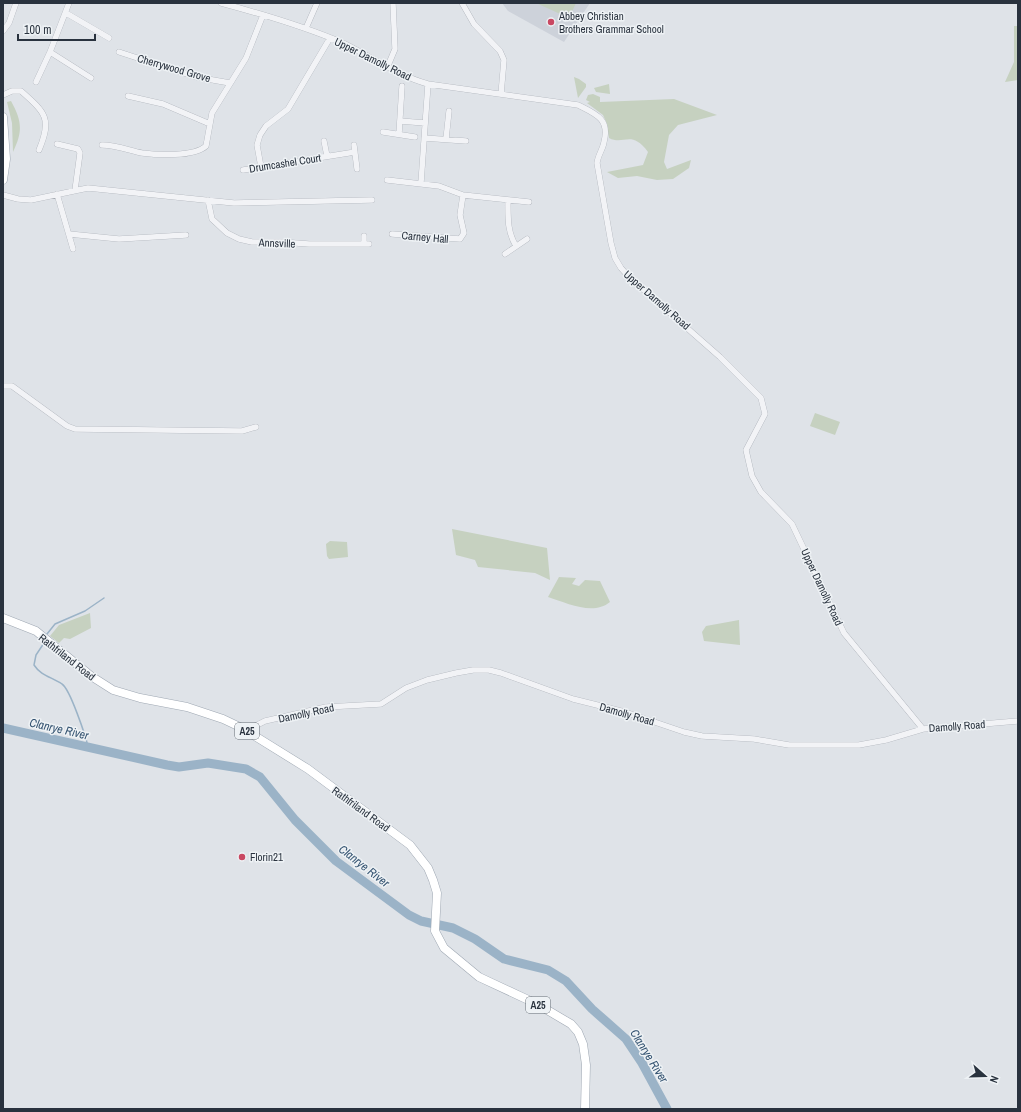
<svg xmlns="http://www.w3.org/2000/svg" width="1021" height="1112" font-family="'Archivo Narrow',sans-serif">
<rect width="100%" height="100%" fill="#dfe3e8"/>
<path fill="#cdd2da" d="M502,3h88l-26,39 -56,-31z"/>
<path fill="#c6d1c0" d="M536,3h40l-7,15z
M1014,26h4v54l-13,2 9,-20z
M574,77l5,2 7,5v3l-8,11z
M609,84l1,10 -14,-2 -2,-4z
M593,94l7,3v5l74,-3 43,16 -39,10 -9,10 -5,27 3,7 24,-9 -2,8 -16,11 -16,1 -20,-4 -19,2 -11,-6 36,-7 5,-13c-17,-23 -24,-6 -39,-14l-2,-14 -4,-9 -16,-12 3,-1 -4,-2 2,-5z
M11,101c11,20 12,30 2,51l-1,-29 -5,-21z
M815,413l25,9 -5,13 -25,-9z
M452,529l95,19 3,32 -15,-7 -57,-6 -3,-7 -19,-5z
M330,541l17,1 1,15 -19,2 -2,-3 -1,-12z
M559,577l17,1 -4,6 7,2 6,-6 15,1 10,21c-17,14 -43,1 -62,-5z
M90,613l1,15 -21,11 -6,-1 -5,5 -9,-7 9,-11z
M739,620l1,25 -36,-4 -2,-9 4,-6z"/>
<g fill="none" stroke-linecap="round" stroke-linejoin="round">
<path stroke="#9bb3c7" stroke-width="1.5" d="M47,634l8,-10 30,-13 19,-13
M44,643l-8,12 -2,10c7,11 18,12 28,19 8,5 24,53 26,63"/>
<path stroke="#9bb3c7" stroke-width="9" d="M3,728l164,37 12,2 29,-4 38,6 14,8 35,43 41,41 73,54 12,6 32,7 22,11 29,20 44,11 18,11 26,28 34,30 16,24 25,46"/>
<g stroke="#a5aab2" stroke-width="6">
<path id="street" d="M221,3c41,11 82,23 122,40 29,14 53,32 85,41l150,21c18,9 32,14 26,37 -1,7 -6,13 -7,21l14,80 4,15 6,10 8,9 91,80 41,41 4,16 -19,36 6,26 9,16 31,32 52,109 79,96
M462,3l12,21 26,27 4,9 -3,34
M66,13l43,25
M306,28l11,-25
M3,31l6,-8 7,-20
M50,52l41,26
M119,52l77,25 34,6
M387,68l8,-19 -2,-46
M36,82l14,-30 19,-49
M3,95l9,-4h9c25,22 31,28 18,59
M128,96l35,8 47,20
M400,121l25,2
M383,132l32,5
M399,134l3,-48
M424,138l42,3
M446,139l3,-28
M324,141l3,15
M57,144l21,5 2,4 -5,37
M102,145c14,0 26,5 40,8 15,2 52,4 64,-7l6,-33 34,-55 17,-43
M354,145l3,24
M261,167l-4,-22 3,-10 6,-9 22,-17 42,-71
M243,170l112,-18
M387,180l52,6 24,9 -3,20 4,18 -4,6 -68,-5
M421,183l7,-99
M57,194l16,55
M3,195l15,4 13,1 57,-12 146,15 138,-3
M463,195l66,7
M208,200l4,19 15,14 12,6 13,3h30l27,2h60
M508,200c0,17 -1,31 8,46
M69,234l50,5 67,-4
M364,244v-8
M505,254l22,-15
M3,386h9l55,40 8,3 167,2 14,-4
M249,732l6,-6 10,-5 61,-14 55,-3 25,-16 21,-8 29,-7 17,-3h16l12,3 72,26 52,13 59,20 18,4 52,3 35,6h70l27,-5 37,-11 95,-8"/>
</g>
<g stroke="#9fa8b3" stroke-width="9">
<path id="primary" d="M3,117l3,42 -3,21
M3,618l33,13 55,45 22,14 27,8 47,9 36,12 19,9 66,41 102,76 18,23 5,12 4,13 -2,38 9,17 35,29 58,27 34,20 7,8 5,12 3,21 -1,44"/>
</g>
<use href="#street" stroke="#f2f3f6" stroke-width="5.5"/>
<use href="#primary" stroke="#fff" stroke-width="8"/>
</g>
<g fill="#c94862" stroke="#eef2f5" stroke-width="1.5">
<circle cx="551" cy="22" r="4"/>
<circle cx="242" cy="857" r="4"/>
</g>
<g text-anchor="middle" dominant-baseline="central" stroke-width="3" stroke-linejoin="round" paint-order="stroke">
<g fill="#eef2f5" stroke="#646c75" stroke-width="1">
<rect x="235" y="723" width="24" height="16" rx="3"/>
<rect x="526" y="997" width="24" height="16" rx="3"/>
</g>
<g font-size="10" font-weight="bold" fill="#29323e">
<text x="247" y="731">A25</text>
<text x="538" y="1005">A25</text>
</g>
<g font-size="11" fill="#29323e" stroke="#eef2f5" text-anchor="start">
<text x="559" y="16">Abbey Christian<tspan x="559" dy="13">Brothers Grammar School</tspan></text>
<text x="250" y="857">Florin21</text>
</g>
<g font-size="11" fill="#29323e" stroke="#eef2f5">
<text transform="translate(373 59) rotate(26)">Upper Damolly Road</text>
<text transform="translate(174 68) rotate(16)">Cherrywood Grove</text>
<text transform="translate(285 163) rotate(-9)">Drumcashel Court</text>
<text transform="translate(425 237) rotate(5)">Carney Hall</text>
<text transform="translate(277 243) rotate(2)">Annsville</text>
<text transform="translate(657 300) rotate(41)">Upper Damolly Road</text>
<text transform="translate(822 587) rotate(65)">Upper Damolly Road</text>
<text transform="translate(67 657) rotate(38)">Rathfriland Road</text>
<text transform="translate(306 713) rotate(-12)">Damolly Road</text>
<text transform="translate(627 714) rotate(16)">Damolly Road</text>
<text transform="translate(957 726) rotate(-4)">Damolly Road</text>
<text transform="translate(361 809) rotate(36)">Rathfriland Road</text>
</g>
<g font-size="12" font-style="italic" fill="#345371" stroke="#eef2f5">
<text transform="translate(59 729) rotate(13)">Clanrye River</text>
<text transform="translate(364 866) rotate(38)">Clanrye River</text>
<text transform="translate(649 1056) rotate(58)">Clanrye River</text>
</g>
</g>
<rect width="1021" height="1112" fill="none" stroke="#29323e" stroke-width="8"/>
<g transform="translate(985 1076) rotate(110)" stroke="#eef2f5" stroke-width="3" paint-order="stroke">
<path d="M0-3L7 15L0 10L-7 15Z" fill="#29323e"/>
<text y="-6" font-size="11" font-weight="bold" text-anchor="middle" fill="#29323e">N</text>
</g>
<path d="M18 34v6h77v-6" fill="none" stroke="#29323e" stroke-width="2"/>
<text x="24" y="34" font-size="12" fill="#29323e" stroke="#eef2f5" stroke-width="3" paint-order="stroke">100 m</text>
</svg>
